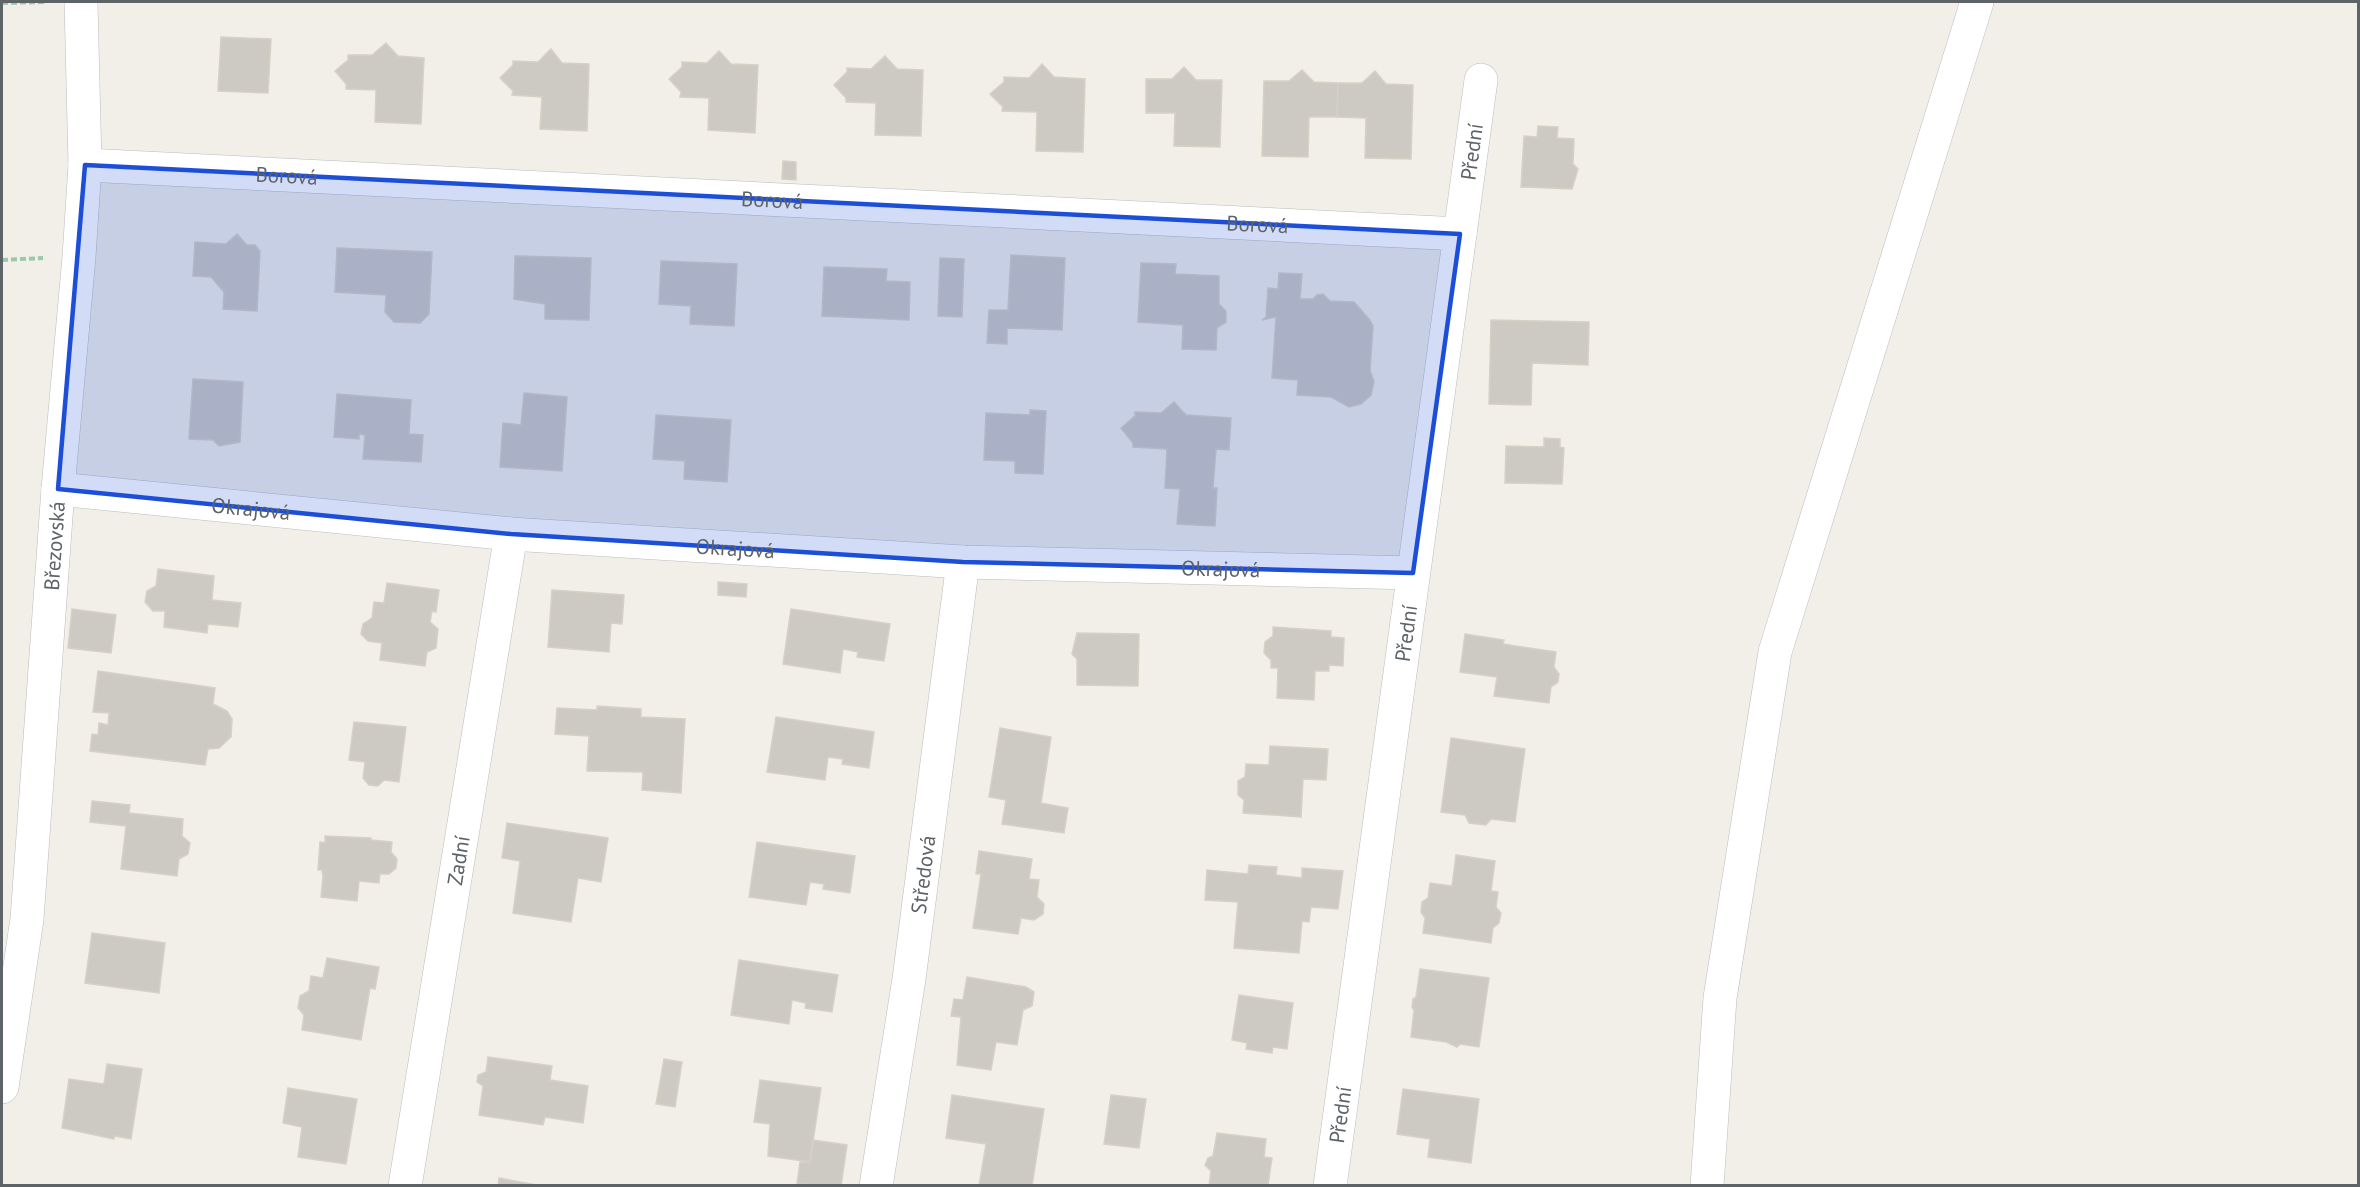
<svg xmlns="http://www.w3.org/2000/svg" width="2360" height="1187" font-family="'PT Sans',sans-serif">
<rect width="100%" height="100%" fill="#f1efe7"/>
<path fill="#cdcac4" stroke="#d7d1c5" stroke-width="1.5" d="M221,37l50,2 -3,54 -50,-2z
M386,43l12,13 26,2 -3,66 -46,-2 1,-32 -30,-1v-5l-11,-13 13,-11v-5h24z
M551,49l11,14 27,1 -2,67 -47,-2 2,-32 -30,-2 1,-4 -13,-13 13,-13v-4l25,1z
M719,51l12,13 27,1 -3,68 -47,-3 1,-32 -29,-1 1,-5 -12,-13 13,-12v-5l25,1z
M885,56l12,13 26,1 -2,66 -46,-1 1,-32 -30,-1v-4l-12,-13 13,-13v-4l24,1z
M1042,64l12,13 31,2 -2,73 -47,-1 1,-39 -35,-1 1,-4 -13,-13 14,-12v-5l25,1z
M1184,67l12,13h26l-2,67 -46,-1 1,-33h-29v-34h26z
M1302,70l12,12 24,1 -1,34h-28l-1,40 -46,-1 2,-75h25z
M1375,71l11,13 27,1 -2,74 -46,-1 1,-40 -29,-1 1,-34h24z
M1538,126l20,1 -1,11 17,1 -1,25 5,5 -6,20 -51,-2 3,-51 13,1z
M783,161l13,1v18l-14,-1z
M237,234l10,11h8l5,6 -3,60 -34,-2 1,-17 -13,-15 -18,-1 2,-34 31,2z
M337,248l95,4 -3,62 -9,9 -26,-1 -9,-10 1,-17 -51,-3z
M1011,255l54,3 -3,72 -55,-2v16l-20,-1 2,-33h19z
M515,256l76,2 -2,62 -44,-1v-15l-31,-5z
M940,258l24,1 -2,58 -24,-1z
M661,261l76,3 -3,62 -44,-2 1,-18 -32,-2z
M1141,263l35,1 -1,10 44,2v28l7,7v11l-9,6 -1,22 -34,-1 1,-24 -45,-3z
M824,267l63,2 -1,12 24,1 -1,38 -87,-4z
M1279,273l23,1 -2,25h13l4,-4 6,-1 7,7 24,1 15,17 4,7 -3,44 4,12 -3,13 -10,9 -12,3 -18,-10 -34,-2 1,-15 -26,-2 4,-61 -14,3 4,-3 2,-29 10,1z
M1491,320l98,2 -1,43 -56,-2 -1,42 -42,-1z
M193,379l50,3 -3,60 -21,4 -6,-6 -24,-1z
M524,393l43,4 -5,74 -62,-4 3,-44 18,2z
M337,394l74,6 -2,34 14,1 -2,27 -58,-3 2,-24 -6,-1v5l-25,-2z
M1174,402l12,13 45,3 -2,32 -13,-1 -3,39h4l-2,38 -38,-2 3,-35 -15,-1 2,-39 -34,-2v-4l-12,-15 14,-12v-4l26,1z
M1030,410l16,1 -3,63 -28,-1v-12l-31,-1 2,-47 44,2z
M656,415l75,5 -4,62 -43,-3 1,-18 -32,-2z
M1544,438l16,1v8l4,1 -2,36 -57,-1 1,-37 38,1z
M158,569l56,7 -2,24 29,3 -3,24 -30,-3 -1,9 -43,-6 1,-16h-12l-8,-9 2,-11 9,-5z
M718,582l29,2 -1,13 -28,-2z
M387,583l52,7 -3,22 -4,-1 -2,11 8,7 -2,19 -9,4 -2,14 -45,-6 2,-17 -14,-2 -7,-7 2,-10 9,-6 2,-16 10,1z
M552,590l72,5 -2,29 -11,-1 -2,29 -61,-5z
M72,609l44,6 -5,38 -43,-5z
M791,609l99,15 -6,37 -27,-4 1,-5 -15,-3 -3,24 -57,-9z
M1273,627l58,4v6l13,1 -1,28 -14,-1v6h-14l-1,29 -37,-2 1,-30h-7v-8l-7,-7 1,-11 8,-6z
M1077,633l62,1 -1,52 -61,-1v-26l-5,-5z
M1465,634l39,6 -1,4 53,8 -2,15 5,7 -1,8 -7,5 -2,16 -55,-7 3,-19 -37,-5z
M98,671l117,17 -2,16 14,7 5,8 -1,18 -12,11 -11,1 -3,16 -115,-14 2,-17 6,1 1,-12 9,2 1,-12 -16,-1z
M597,706l44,3v8l44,2 -4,74 -39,-3 1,-18 -56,-1 2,-35 -34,-2 2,-26 40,2z
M776,717l98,15 -5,36 -27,-4 1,-5 -15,-2 -3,23 -58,-8z
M354,722l52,5 -7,55 -15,-2 -6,6 -9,-1 -6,-7 2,-16 -16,-2z
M1000,728l51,9 -10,66 27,5 -4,25 -62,-9 4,-24 -17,-3z
M1451,738l74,11 -10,73 -24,-3 -5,6 -17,-2 -4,-8 -24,-3z
M1270,746l58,3 -2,31 -23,-1 -2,38 -58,-4 1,-13 -6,-5v-14l7,-4 1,-13 23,1z
M92,801l38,4 -1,8 54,6 -1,17 8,7 -2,11 -9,5 -2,17 -56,-7 5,-43 -36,-4z
M507,823l101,15 -7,44 -23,-4 -7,44 -58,-9 7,-52 -18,-3z
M325,836l46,2v2l21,2 -1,10 6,7 -1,9 -7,6h-9l-1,9 -20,-2 -2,20 -36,-4 2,-20 -1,-7h-4l2,-28 5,1z
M757,842l98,14 -5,37 -27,-4 1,-5 -14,-2 -4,23 -57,-8z
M979,851l53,8 -3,20 10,1 -2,17 7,7 -1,10 -9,6 -13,-2 -3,16 -45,-6 8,-54h-5z
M1456,855l39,6 -4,30 7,1 -2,15 5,6 -2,10 -6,5 -2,15 -68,-10 2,-15 -4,-6 1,-10 6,-4 2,-15 22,3z
M1249,865l28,2 -1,8 26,3v-10l41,3 -5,38 -27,-2 -2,15 -7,-1 -3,32 -65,-5 4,-46 -33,-2 2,-30 41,4z
M92,933l73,10 -6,50 -74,-10z
M327,958l52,9 -4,22 -5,-1 -9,52 -59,-10 2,-15 -6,-7 2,-12 9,-5 2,-15 12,2z
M739,960l99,15 -6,37 -27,-4 1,-5 -14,-3 -3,24 -58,-9z
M1420,969l69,9 -10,69 -19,-3 -3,3 -11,-5 -35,-5 3,-27 -2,-3 1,-8 3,-2z
M967,977l59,10 8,5 -2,14 -9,4 -6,35 -21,-3 -5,28 -34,-5 4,-48 -10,-1 3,-17 9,1z
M1239,995l54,8 -6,46 -14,-2 -1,6 -26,-4 1,-6 -15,-3z
M488,1057l64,9 -2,14 38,6 -5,37 -38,-6 -2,8 -64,-10 4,-29 -6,-4 1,-7 8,-3z
M664,1059l18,3 -7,45 -19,-3z
M107,1064l35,5 -11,70 -17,-3v3l-52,-11 7,-49 35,5z
M760,1080l61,8 -11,74 -42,-6 2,-32 -16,-2z
M288,1088l69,11 -11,65 -48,-7 4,-30 -19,-4z
M1403,1089l76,10 -8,64 -43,-6 2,-18 -33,-5z
M952,1095l92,14 -12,77h-53l7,-42 -40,-6z
M1111,1095l35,4 -7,49 -35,-4z
M1217,1133l49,6 -2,18 8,1 -4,27 -59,1 2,-15 -6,-6 3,-7 5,-2z
M813,1140l34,5 -6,41 -44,-2 3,-22h10z
M499,1178l43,8h-44z"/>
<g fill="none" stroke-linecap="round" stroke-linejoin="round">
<g stroke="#b9bdc1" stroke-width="34">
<g id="street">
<path id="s1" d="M85,165l1375,69"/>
<path id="s2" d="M58,489l453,45 452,28 450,11"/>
<path id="s3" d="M2,1087l25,-168 31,-430 21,-232 6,-92 -4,-163"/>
<path id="s4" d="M405,1186l106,-652"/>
<path id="s5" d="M876,1186l33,-207 54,-417"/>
<path id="s6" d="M1330,1186l151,-1106"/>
</g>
</g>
<g stroke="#babdc3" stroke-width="34">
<path id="secondary" d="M1707,1186l13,-188 55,-346 202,-650"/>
</g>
<path stroke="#99c9a8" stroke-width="4" stroke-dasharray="6 3" stroke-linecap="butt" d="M2,3l44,-1
M2,260l41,-2"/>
<use href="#street" stroke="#fff" stroke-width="33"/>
<use href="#secondary" stroke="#fff" stroke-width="33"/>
</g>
<path fill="#1d4ed8" fill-opacity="0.2" stroke="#1d4ed8" stroke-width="4.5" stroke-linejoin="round" d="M85,165l1375,69 -47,339 -450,-11 -452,-28 -453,-45z"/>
<g text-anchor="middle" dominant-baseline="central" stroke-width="4.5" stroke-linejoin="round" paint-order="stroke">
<g font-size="21" fill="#5e6368" stroke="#fff">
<text stroke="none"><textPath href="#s6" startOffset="1044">Přední</textPath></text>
<text stroke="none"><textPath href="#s1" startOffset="202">Borová</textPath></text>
<text stroke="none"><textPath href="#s1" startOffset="688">Borová</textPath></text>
<text stroke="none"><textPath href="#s1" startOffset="1174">Borová</textPath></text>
<text stroke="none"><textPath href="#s2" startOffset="194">Okrajová</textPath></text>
<text stroke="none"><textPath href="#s3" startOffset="544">Březovská</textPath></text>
<text stroke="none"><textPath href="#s2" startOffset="680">Okrajová</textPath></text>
<text stroke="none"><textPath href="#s2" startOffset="1166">Okrajová</textPath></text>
<text stroke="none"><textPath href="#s6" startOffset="558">Přední</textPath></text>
<text stroke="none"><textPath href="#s4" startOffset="330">Zadní</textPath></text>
<text stroke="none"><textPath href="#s5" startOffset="315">Středová</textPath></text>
<text stroke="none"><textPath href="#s6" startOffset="72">Přední</textPath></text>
</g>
</g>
<rect width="2360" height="1187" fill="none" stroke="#5e6368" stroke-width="6"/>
</svg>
